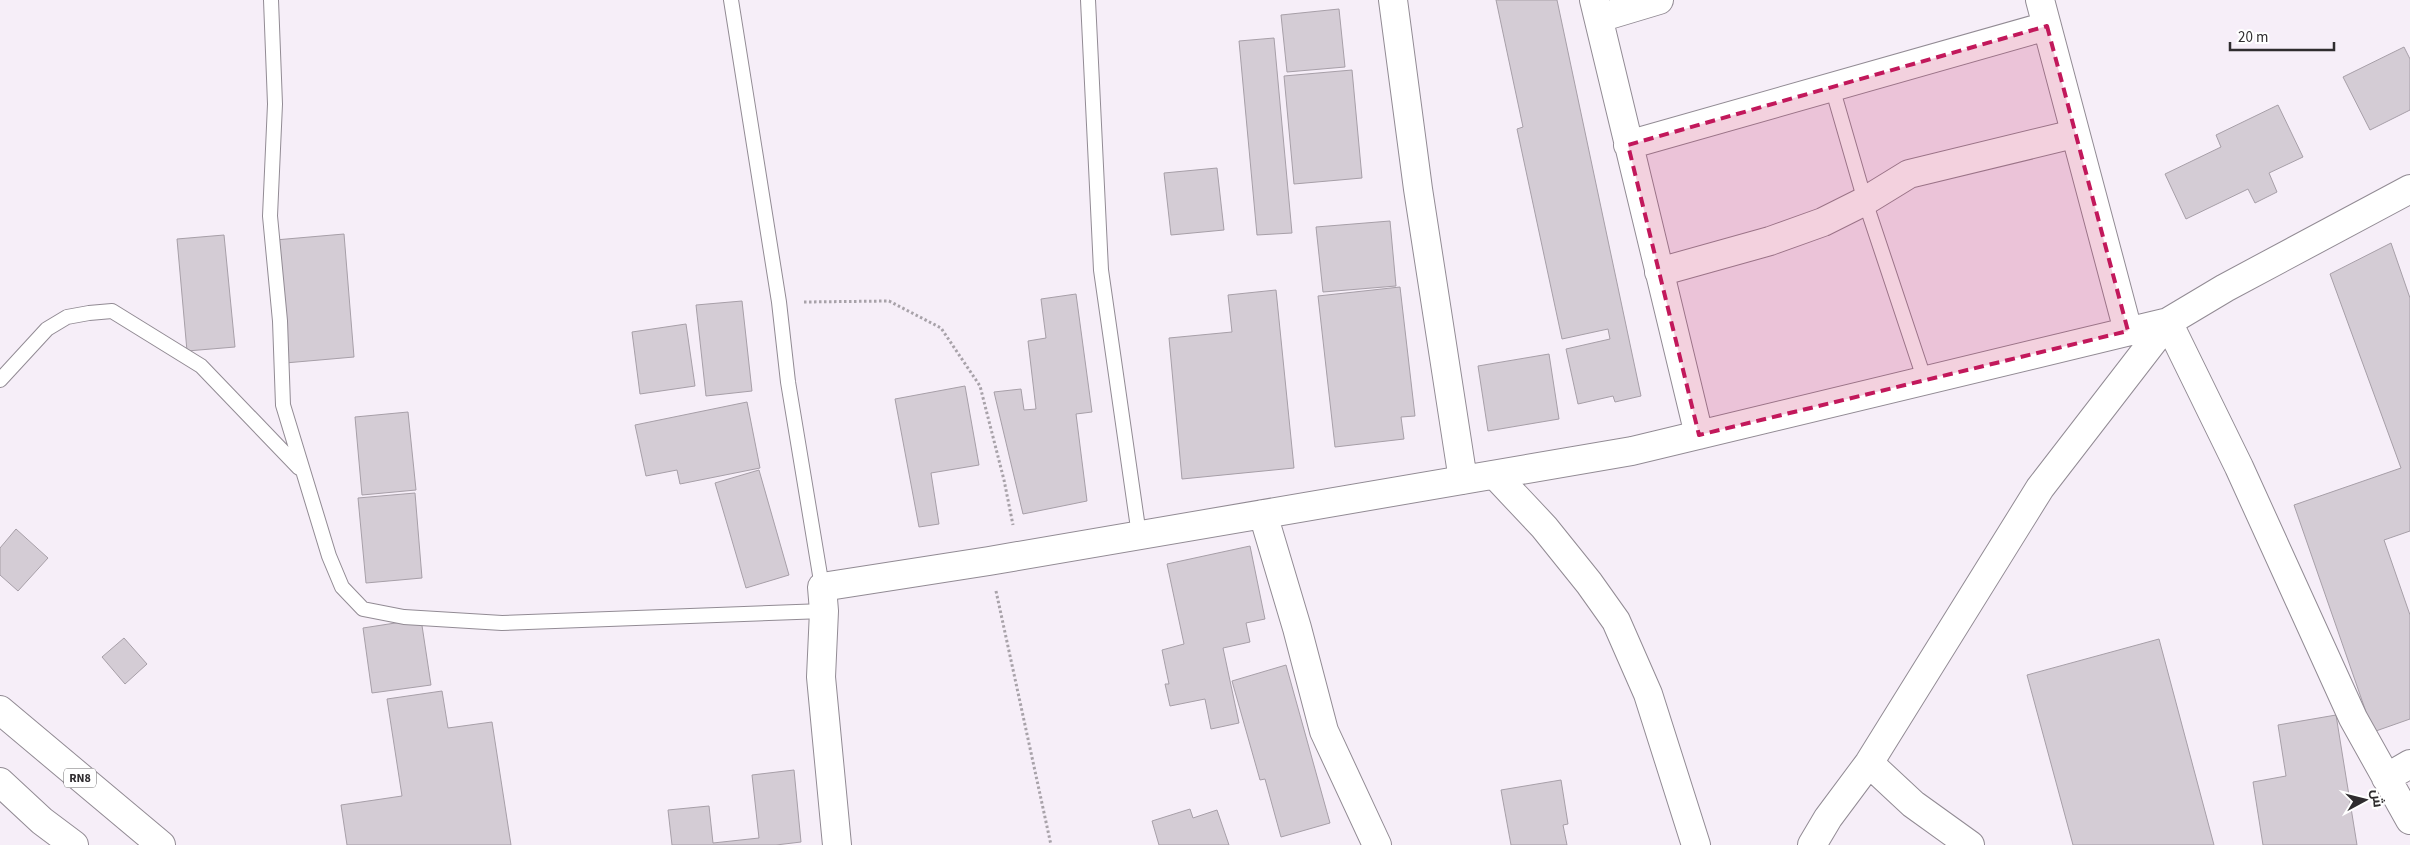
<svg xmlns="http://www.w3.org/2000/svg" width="2410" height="845" font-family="'Source Sans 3',Cairo,sans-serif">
<rect width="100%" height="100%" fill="#f6eef8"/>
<path fill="#d4ccd5" stroke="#a79fa8" d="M1496,0h61l84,396 -26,6 -2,-6 -35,8 -12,-55 44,-10 -2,-10 -46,10 -45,-210 6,-2z
M1339,9l6,58 -58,5 -6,-57z
M1274,38l18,195 -35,2 -18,-194z
M2404,47l6,12v51l-40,20 -27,-53z
M1352,70l10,108 -68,6 -10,-108z
M2278,105l25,52 -34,16 8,19 -22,11 -7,-14 -62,30 -21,-45 56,-27 -5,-12z
M1217,168l7,62 -53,5 -7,-62z
M1390,221l6,65 -73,6 -7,-65z
M344,234l10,123 -69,6 -10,-123z
M224,235l11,112 -48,4 -10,-112z
M2391,243l19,55v233l-26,9 26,75v104l-37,13 -79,-227 107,-37 -71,-194z
M1400,287l15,129 -14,1 3,22 -69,8 -17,-151z
M1276,290l18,178 -112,11 -13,-141 63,-6 -4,-37z
M1076,294l16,118 -16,2 11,87 -64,13 -29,-122 27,-3 3,21 12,-1 -8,-68 18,-3 -5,-39z
M742,301l10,90 -46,5 -10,-91z
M686,324l9,62 -55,8 -8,-62z
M1549,354l10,65 -71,12 -10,-65z
M965,386l14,79 -48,8 8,51 -20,3 -24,-128z
M747,402l13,66 -80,16 -3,-14 -31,6 -11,-51z
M408,412l8,78 -54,5 -7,-78z
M759,470l30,105 -43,13 -31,-105z
M415,493l7,85 -56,5 -8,-85z
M16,529l32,29 -30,33 -18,-16v-27z
M1250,546l15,73 -19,4 4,19 -27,6 16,75 -28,6 -6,-30 -35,7 -5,-22h4l-7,-34 22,-6 -17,-80z
M421,619l10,66 -59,8 -9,-65z
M124,638l23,26 -22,20 -23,-27z
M2159,639l55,206h-141l-46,-170z
M1286,665l44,158 -49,14 -16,-58 -5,1 -28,-99z
M442,691l6,37 44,-6 19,123h-164l-6,-40 61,-9 -15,-97z
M2336,715l21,130h-94l-10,-63 33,-6 -8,-51z
M794,770l7,72 -25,3h-104l-4,-35 41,-4 4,37 46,-5 -7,-63z
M1561,780l7,44 -5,1 4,20h-56l-10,-55z
M1190,809l3,9 24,-8 12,35h-70l-7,-24z"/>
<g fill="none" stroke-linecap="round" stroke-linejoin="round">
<g stroke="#928b94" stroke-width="16">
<path id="service" d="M271,0l4,104 -5,112 10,105 3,84 46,151 13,31 21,22 41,8 98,6 322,-12
M731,0l48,302 9,80 34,205
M1088,0l13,270 38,265
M1832,87l33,114 60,180
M0,380l47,-51 20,-12 22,-4 23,-2 89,55 98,102"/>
</g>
<g stroke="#928b94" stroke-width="30">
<path id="minor" d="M1393,0l25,189 45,291
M1594,0l105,435
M2040,0l88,331
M1599,18l60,-18
M1628,145l419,-119
M1659,272l111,-31 53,-19 42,-21 44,-27 165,-40
M1495,475l49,52 45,56 27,38 32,73 48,151
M1263,514l34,114 27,103 53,114
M1869,763l44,41 57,41
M2386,778l24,-14
M837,845l-16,-168 3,-66 -2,-24 167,-26 643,-110 536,-129 71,145 114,251 57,102
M1812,845l16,-27 41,-55 171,-275 128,-166 57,-34 185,-99"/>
</g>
<g stroke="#928b94" stroke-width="30">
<path id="trunk" d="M0,710l161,135
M0,782l42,39 32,24"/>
</g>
<path stroke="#a8a2a9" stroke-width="3" stroke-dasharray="2.5 2.5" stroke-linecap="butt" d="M804,302l85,-1 52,27 39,58 24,94 9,45
M996,591l55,254"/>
<use href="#service" stroke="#fff" stroke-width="14"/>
<use href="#minor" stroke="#fff" stroke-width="28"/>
<use href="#trunk" stroke="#fff" stroke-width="28"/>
</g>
<path fill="#c2185b" fill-opacity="0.2" stroke="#c2185b" stroke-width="4" stroke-dasharray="10 6" stroke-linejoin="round" d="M2047,26l81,305 -429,104 -71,-290z"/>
<g text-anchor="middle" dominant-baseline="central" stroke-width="4" stroke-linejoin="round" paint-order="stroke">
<rect fill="#fff" stroke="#6d6b6d" stroke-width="1" x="64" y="768.5" width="32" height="19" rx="4"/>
<g font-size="12" font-weight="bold" fill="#2f2c2f">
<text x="80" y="778">RN8</text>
</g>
</g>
<g transform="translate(2365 800) rotate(83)" stroke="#ffffff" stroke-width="4" paint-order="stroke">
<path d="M0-4L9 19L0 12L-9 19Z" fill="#2f2c2f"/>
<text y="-8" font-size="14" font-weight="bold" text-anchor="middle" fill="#2f2c2f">ش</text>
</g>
<path d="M2230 42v8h104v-8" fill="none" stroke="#2f2c2f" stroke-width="2.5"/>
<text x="2238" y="42" font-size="15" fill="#2f2c2f" stroke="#ffffff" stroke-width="4" paint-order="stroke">20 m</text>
</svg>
